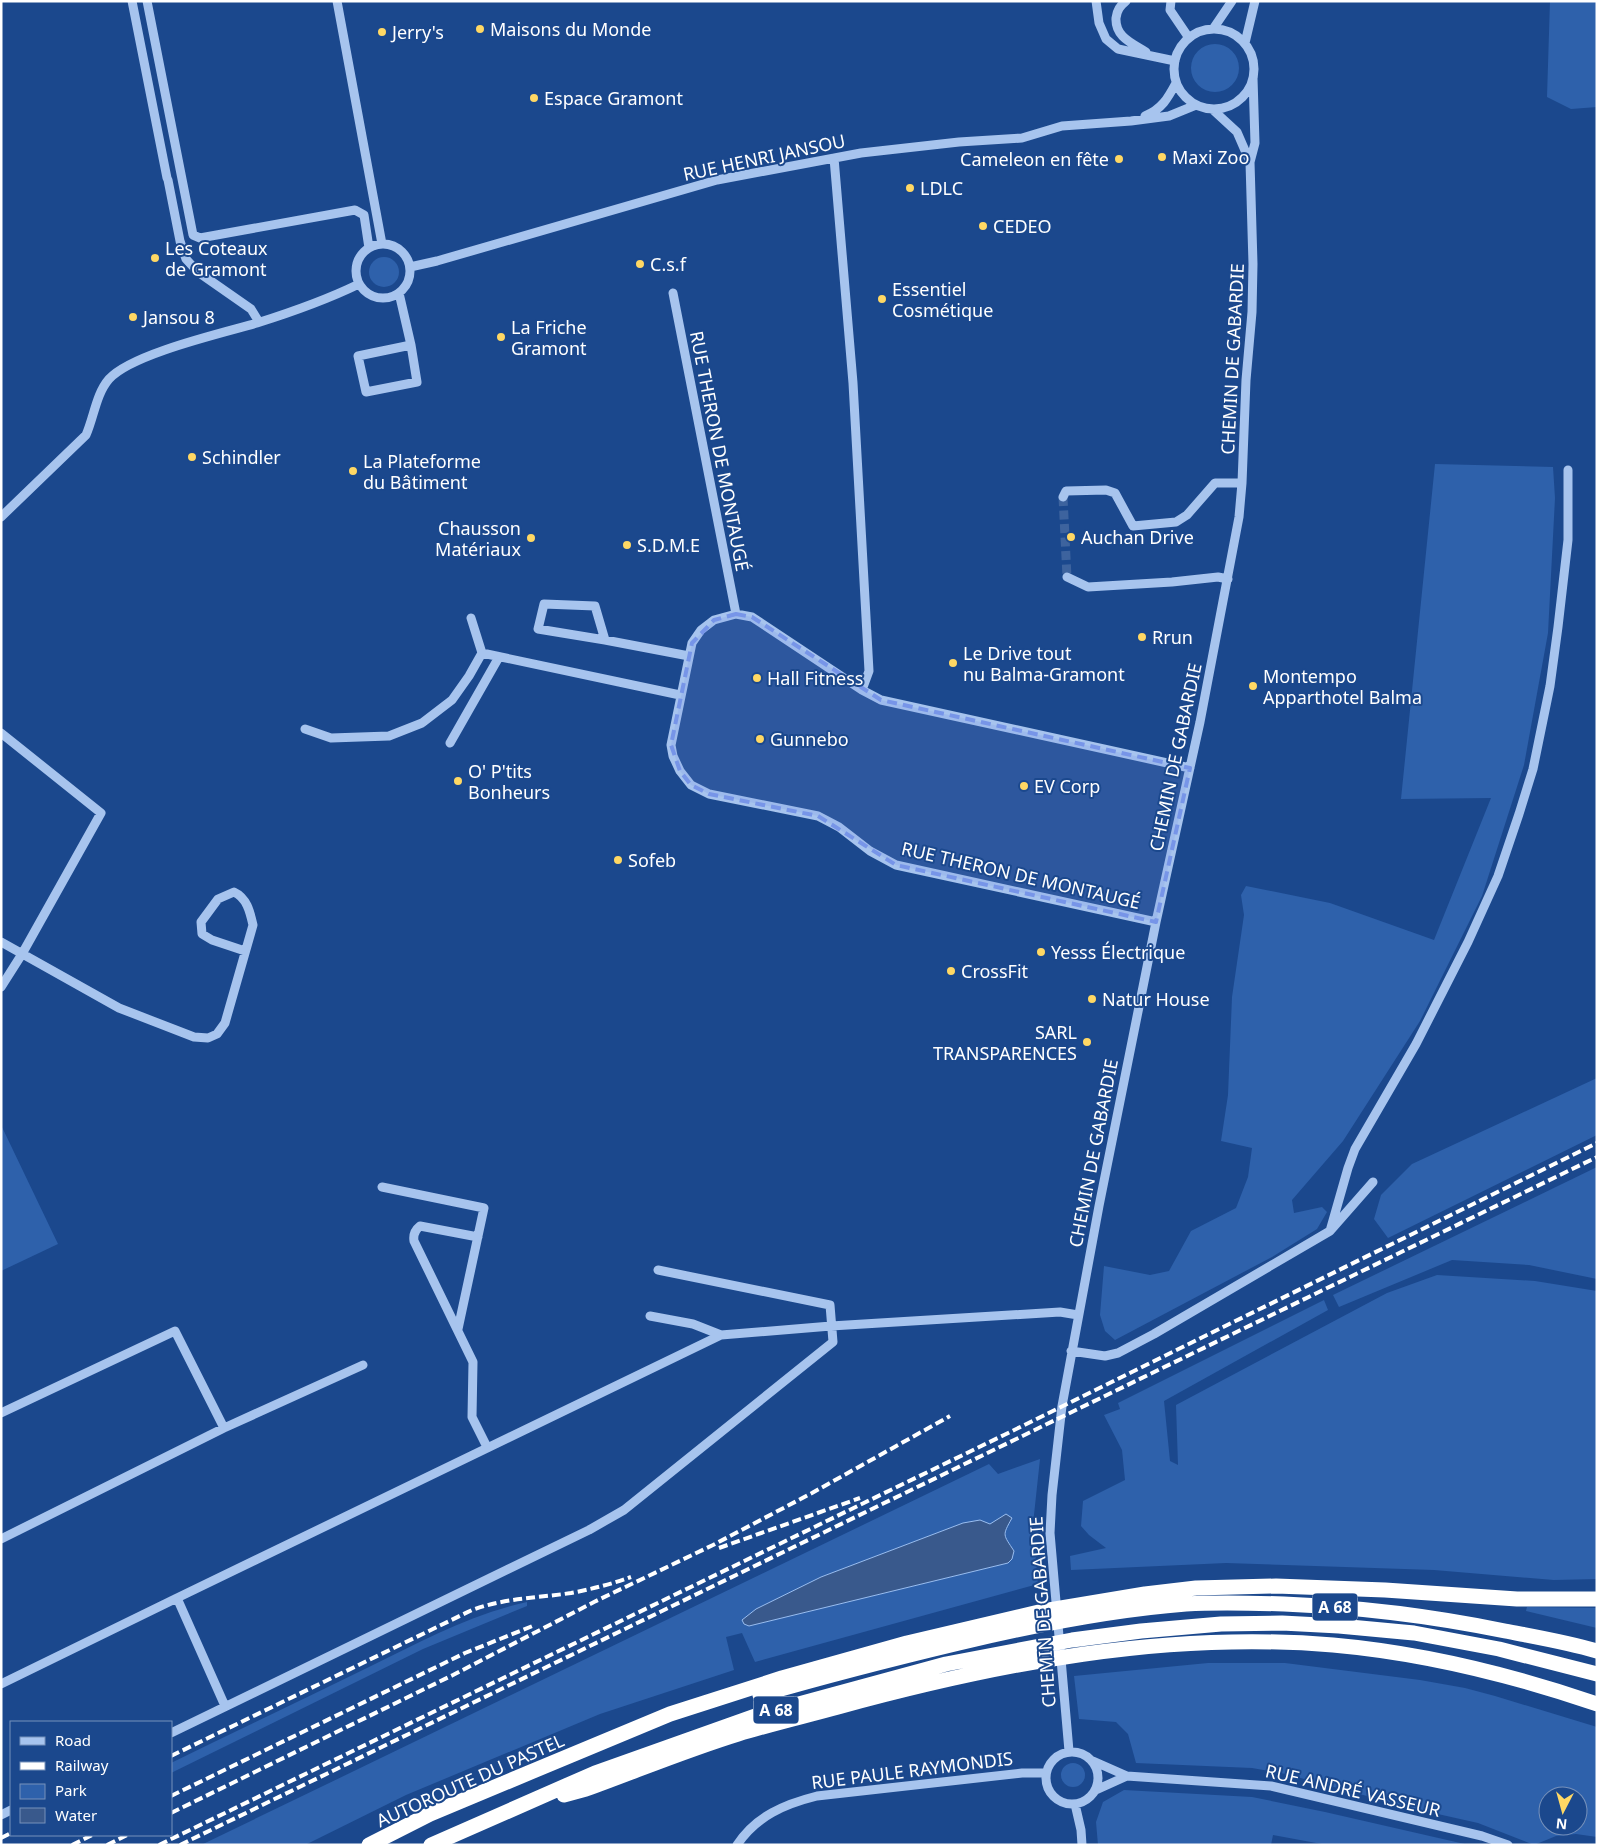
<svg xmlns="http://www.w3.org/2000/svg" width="1598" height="1846" font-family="'Noto Sans',sans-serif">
<rect width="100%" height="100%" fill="#1b488d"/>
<path fill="#2e61ab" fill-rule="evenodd" d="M1550,1h47v106l-26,2 -24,-12z
M1191 68a24 24 0 1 1 48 0a24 24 0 1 1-48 0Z
M369 272a15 15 0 1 1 30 0a15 15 0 1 1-30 0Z
M1435,464l118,3 2,31 -7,135 -24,132 -42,131 -62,125 -77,120 -51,59 2,13 28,-6 5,5 -10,17 -45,28 -157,83 -10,-9 -5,-16 4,-49 46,9 19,-4 22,-40 45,-23 12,-31 4,-29 -31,-7 7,-46 4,-98 12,-82 -3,-20 5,-9 84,17 104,37 57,-142 -90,1z
M1597,1078v57l-209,103 -14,-19 7,-24 31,-31z
M1,1125l57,119 -57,27z
M1597,1167v112l-68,-14 -77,-5 -113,47 -6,-12z
M1437,1275l98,6 62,10v288l-43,1 -120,-10 -208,-7 -155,7 -1,-14 36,-8 -17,-13 -8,-9 2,-25 42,-21 -3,-30 -18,-35 16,-6 -2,-6 206,-103 4,10 -164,91 6,60 8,4 -2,-60 211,-112z
M1040,1459l-7,65 5,60 -283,78 -13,-29 -16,4 8,33 -134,44 -194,81 -101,50h-104l788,-381 9,10zM1006,1514l-2,23 10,14 -6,12 -259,63 -5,-2 12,-15 65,-32 142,-54 27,2z
M527,1602v4l-104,43 -252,124v-10c66,-32 132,-64 198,-96 51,-25 102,-53 158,-65z
M1527,1607l70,1v20l-71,-17z
M1208,1663h77l135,17 45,8 30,8 102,31v110l-21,-3 -20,2 -22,9 -56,-22 -67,-15 -125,-34 -34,-6 -116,-5 -8,-29 -12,-12 -37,-3 -5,-43zM1548,1796h30v30h-30z
M1061 1775a12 12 0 1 1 24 0a12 12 0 1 1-24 0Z
M1124,1790l128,7 73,15 144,33h-142l-54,-10 -2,10h-173l-2,-23 7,-20z"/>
<path fill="#39598c" stroke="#9abef0" d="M1006,1514l6,4c-10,18 -9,16 2,33l-2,8 -4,4 -259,63 -5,-2 -2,-4 14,-11 65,-32 142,-54 17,-3 10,4z"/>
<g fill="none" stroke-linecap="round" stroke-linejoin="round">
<path stroke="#3d639e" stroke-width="9" stroke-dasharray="9 4.5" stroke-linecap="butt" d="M1063,497l4,80"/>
<path stroke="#a7c4ee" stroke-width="9" d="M132,1l35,177
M147,1l46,234 7,3 155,-28 9,5 5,33
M337,1l45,243
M1096,1l3,22 7,16 12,10 57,12
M1126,1c-6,5 -9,9 -10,17 -1,19 16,25 30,34
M1171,1l-1,9 19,28
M1174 69a40 40 0 1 1 80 0a40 40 0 1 1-80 0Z
M1213,29l19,-28
M1245,43l10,-42
M1212,109l25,23 13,30
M1145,116c17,-7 23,-18 31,-33
M834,158l19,225 16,288 -7,19
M168,180l12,61 6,18 12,13 53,37 8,13
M356 271a27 27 0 1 1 54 0a27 27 0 1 1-54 0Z
M410,267l27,-6 280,-81 144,-27 98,-11 63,-4 40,-12 69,-5 38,-5 27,-11
M399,293l12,52 6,37 -51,10 -8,-36 53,-11
M673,293l63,321
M1063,497l3,-6 40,-1 9,3 18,33 43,-4 11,-7 28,-32h27
M1,517l85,-82c8,-18 10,-41 23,-56 22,-25 113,-46 148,-56 35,-11 69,-23 102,-39
M1067,577l21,10 84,-5 46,-5 10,2
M471,618l11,35 198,42
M605,640l-67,-11 6,-25 51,2 10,34 84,16
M305,729l26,9 58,-2 33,-13 30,-23 17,-24 13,-23
M1,733l100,80 -79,141 -21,33
M450,743l49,-86
M1156,922l-260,-57 -26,-14 -31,-24 -21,-11 -109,-22 -18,-9 -11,-14 -7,-15 -2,-11 21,-102 9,-13 13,-10 22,-6 16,3 110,73 19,10 309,68
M1,942l118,66 75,29 14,1 9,-4 8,-11 28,-98c-3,-13 -6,-27 -19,-33l-16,7 -17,23 1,12 10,6 33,11
M382,1187l102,21 -26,121
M1330,1231l18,-63 7,-19 61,-105 52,-102 30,-66 21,-62 14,-45 17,-83 8,-59 10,-87v-70
M478,1237l-58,-11c-5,4 -7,9 -6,15l59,121 -1,55 15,30
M650,1316l43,8 28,11
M1071,1351l34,5 13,-3 36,-19 176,-103 43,-49
M1,1413l174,-82 49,97
M1,1539l223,-111 139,-63
M177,1598l544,-263 110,-9 229,-14 18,3
M1,1684l176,-86 48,108
M171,1733l418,-203 35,-20 209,-168 -3,-37 -172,-35
M1069,1751l-19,-218 2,-38 10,-89 37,-200 57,-284 44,-200 39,-205 3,-34 4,-103 6,-68 1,-48 -3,-102 5,-19 -2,-65
M1046 1778a26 26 0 1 1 52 0a26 26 0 1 1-52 0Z
M1093,1761l34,15 144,10 211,50 26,9
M1096,1790l31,-14
M1075,1804l6,26 1,15
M1,1815l10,-5
M737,1845c19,-29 48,-41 80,-49l205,-23h24"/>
<path stroke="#fff" stroke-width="15" d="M760,1695c66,-19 132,-36 199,-52 75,-18 150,-33 227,-39 33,-2 66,-1 98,0 75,3 148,12 221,27 31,6 61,11 92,20
M564,1795l22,-6c50,-18 100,-39 152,-55 33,-10 67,-18 100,-27 161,-44 327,-76 495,-62 90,8 179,30 264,59
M369,1845l61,-31 240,-100 112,-36 125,-35 136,-32 102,-17 51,-6 80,-2 109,4 132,9h80
M431,1845l164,-72 163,-58 188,-51 126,-24 69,-9 80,-7 61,-1 57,3 75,7 85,16 98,25"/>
<path stroke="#fff" stroke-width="4" stroke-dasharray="9 4" stroke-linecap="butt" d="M719,1548l141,-50
M171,1756l301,-146c33,-12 65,-12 99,-17 21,-4 41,-9 60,-16
M171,1796l294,-143 70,-28
M171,1813l282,-138 141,-73 119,-57 99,-52 138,-77
M1,1838l10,-5
M72,1845l20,-10
M107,1845l20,-10
M159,1845l845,-410 593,-292
M180,1845l1417,-688"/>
</g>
<path fill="#7795e8" fill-opacity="0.2" stroke="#7795e8" stroke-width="4" stroke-dasharray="10 6" stroke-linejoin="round" d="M736,614l16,3 129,83 309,68 -34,154 -260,-57 -78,-49 -109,-22 -18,-9 -11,-14 -9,-26 21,-102 22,-23z"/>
<g fill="#ffd864" stroke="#1b488d" stroke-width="2">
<circle cx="480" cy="29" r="5"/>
<circle cx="382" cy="32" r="5"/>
<circle cx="534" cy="98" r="5"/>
<circle cx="1162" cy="157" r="5"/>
<circle cx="1119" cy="159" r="5"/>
<circle cx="910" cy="188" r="5"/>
<circle cx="983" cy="226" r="5"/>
<circle cx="155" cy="258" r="5"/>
<circle cx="640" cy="264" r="5"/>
<circle cx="882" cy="299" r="5"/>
<circle cx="133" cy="317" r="5"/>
<circle cx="501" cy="337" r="5"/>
<circle cx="192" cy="457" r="5"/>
<circle cx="353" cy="471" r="5"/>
<circle cx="1071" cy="537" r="5"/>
<circle cx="531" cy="538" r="5"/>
<circle cx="627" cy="545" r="5"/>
<circle cx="1142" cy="637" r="5"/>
<circle cx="953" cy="663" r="5"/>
<circle cx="757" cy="678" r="5"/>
<circle cx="1253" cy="686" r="5"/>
<circle cx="760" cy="739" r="5"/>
<circle cx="458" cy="781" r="5"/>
<circle cx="1024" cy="786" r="5"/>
<circle cx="618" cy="860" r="5"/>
<circle cx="1041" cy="952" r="5"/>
<circle cx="951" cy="971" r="5"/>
<circle cx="1092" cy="999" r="5"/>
<circle cx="1087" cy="1042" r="5"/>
</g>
<g text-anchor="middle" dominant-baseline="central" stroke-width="4" stroke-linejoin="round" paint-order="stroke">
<g fill="#1b488d" stroke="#bbc8dd" stroke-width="1">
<rect x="1312.5" y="1593.5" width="45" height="27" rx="4"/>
<rect x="753.5" y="1696.5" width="45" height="27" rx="4"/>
</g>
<g font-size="16" font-weight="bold" fill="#fff">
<text x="1335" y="1607">A 68</text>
<text x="776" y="1710">A 68</text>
</g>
<g font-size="18" fill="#fff" stroke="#1b488d" text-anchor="start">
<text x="490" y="29">Maisons du Monde</text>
<text x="392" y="32">Jerry's</text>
<text x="544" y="98">Espace Gramont</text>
<text x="1172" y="157">Maxi Zoo</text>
<text x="1109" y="159" text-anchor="end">Cameleon en fête</text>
<text x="920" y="188">LDLC</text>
<text x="993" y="226">CEDEO</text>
<text x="165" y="248">Les Coteaux<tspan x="165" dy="21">de Gramont</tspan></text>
<text x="650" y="264">C.s.f</text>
<text x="892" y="289">Essentiel<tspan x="892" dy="21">Cosmétique</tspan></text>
<text x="143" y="317">Jansou 8</text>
<text x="511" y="327">La Friche<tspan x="511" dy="21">Gramont</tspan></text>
<text x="202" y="457">Schindler</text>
<text x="363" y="461">La Plateforme<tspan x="363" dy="21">du Bâtiment</tspan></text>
<text x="521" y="528" text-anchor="end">Chausson<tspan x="521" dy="21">Matériaux</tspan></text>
<text x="1081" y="537">Auchan Drive</text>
<text x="637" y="545">S.D.M.E</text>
<text x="1152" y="637">Rrun</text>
<text x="963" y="653">Le Drive tout<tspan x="963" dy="21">nu Balma-Gramont</tspan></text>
<text x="1263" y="676">Montempo<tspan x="1263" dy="21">Apparthotel Balma</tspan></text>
<text x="767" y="678">Hall Fitness</text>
<text x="770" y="739">Gunnebo</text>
<text x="468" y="771">O' P'tits<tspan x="468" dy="21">Bonheurs</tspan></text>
<text x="1034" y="786">EV Corp</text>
<text x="628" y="860">Sofeb</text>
<text x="1051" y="952">Yesss Électrique</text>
<text x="961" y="971">CrossFit</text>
<text x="1102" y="999">Natur House</text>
<text x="1077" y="1032" text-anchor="end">SARL<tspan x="1077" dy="21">TRANSPARENCES</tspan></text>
</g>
<g font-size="18" fill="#fff" stroke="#1b488d">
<text transform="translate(764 157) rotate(-12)">RUE HENRI JANSOU</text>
<text transform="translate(1232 359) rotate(-87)">CHEMIN DE GABARDIE</text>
<text transform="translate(720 451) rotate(79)">RUE THERON DE MONTAUGÉ</text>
<text transform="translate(1175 757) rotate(-78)">CHEMIN DE GABARDIE</text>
<text transform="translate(1021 875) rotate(13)">RUE THERON DE MONTAUGÉ</text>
<text transform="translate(1093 1153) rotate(-79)">CHEMIN DE GABARDIE</text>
<text transform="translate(1042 1612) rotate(-94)">CHEMIN DE GABARDIE</text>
<text transform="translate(912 1770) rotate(-7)">RUE PAULE RAYMONDIS</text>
<text transform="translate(470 1780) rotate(-24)">AUTOROUTE DU PASTEL</text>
<text transform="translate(1353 1790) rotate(13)">RUE ANDRÉ VASSEUR</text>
</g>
</g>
<rect width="1598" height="1846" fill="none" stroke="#ffffff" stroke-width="5"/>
<rect x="10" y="1721" width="162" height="115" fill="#1b488d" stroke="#7691bb"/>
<rect x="20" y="1737" width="25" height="8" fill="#a7c4ee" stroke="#7691bb"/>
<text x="55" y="1746" font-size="15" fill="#ffffff">Road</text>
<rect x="20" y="1762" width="25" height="8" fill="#ffffff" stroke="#7691bb"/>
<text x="55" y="1771" font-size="15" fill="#ffffff">Railway</text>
<rect x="20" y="1784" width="25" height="15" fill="#2e61ab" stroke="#7691bb"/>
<text x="55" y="1796" font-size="15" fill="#ffffff">Park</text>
<rect x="20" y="1808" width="25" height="15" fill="#39598c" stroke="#7691bb"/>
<text x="55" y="1821" font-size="15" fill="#ffffff">Water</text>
<g transform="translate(1563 1811) rotate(186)"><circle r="24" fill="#1b488d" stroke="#7691bb"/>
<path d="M0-4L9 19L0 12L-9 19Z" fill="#ffd864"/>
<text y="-8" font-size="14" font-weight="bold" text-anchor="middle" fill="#ffffff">N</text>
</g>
</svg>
